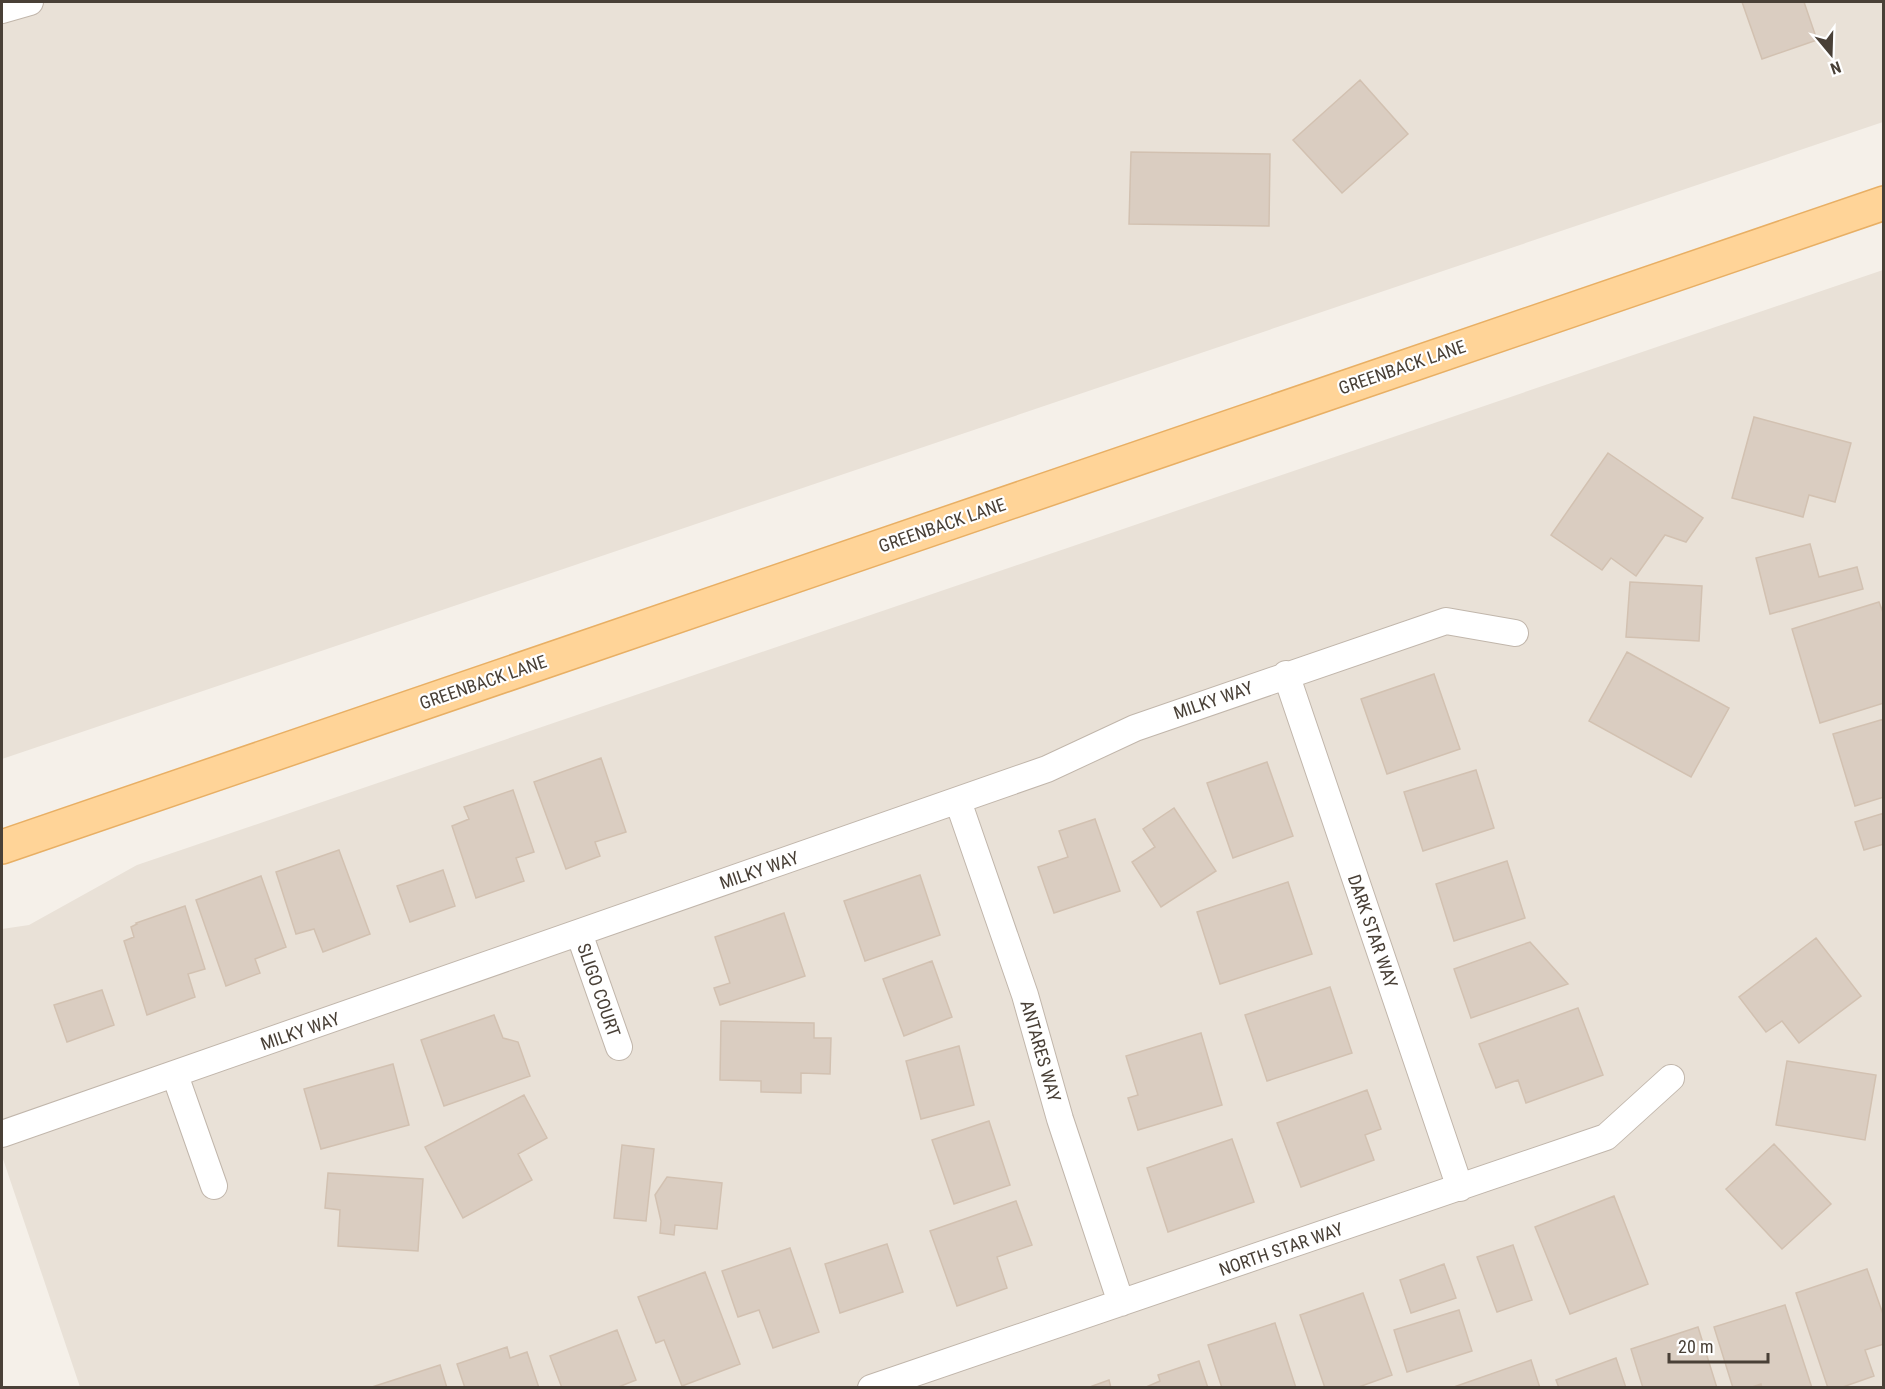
<svg xmlns="http://www.w3.org/2000/svg" width="1885" height="1389" font-family="'Roboto Condensed',sans-serif">
<rect width="100%" height="100%" fill="#f5f0e9"/>
<path fill="#e9e1d7" d="M2,2h1881v120l-1881,637z
M1883,270v1117h-1803l-78,-231v-227l27,-4 108,-60z"/>
<path fill="#dacdc1" stroke="#d2c1b1" stroke-width="1.5" d="M1742,2h62l13,38 -55,19z
M1360,80l48,54 -66,59 -49,-53z
M1131,152l139,2 -1,72 -140,-2z
M1754,417l97,26 -16,59 -26,-7 -6,22 -71,-19z
M1608,453l95,65 -17,24 -21,-7 -29,41 -25,-18 -9,12 -51,-35z
M1810,544l9,33 38,-10 6,22 -93,25 -14,-56z
M1630,582l72,4 -3,55 -73,-4z
M1879,602l5,13v88l-64,20 -28,-94z
M1627,652l102,56 -38,69 -102,-56z
M1434,674l26,75 -73,25 -26,-75z
M1884,719v78l-29,9 -22,-72z
M601,758l25,74 -31,10 5,14 -34,13 -32,-87z
M1267,762l26,74 -60,22 -26,-75z
M1476,770l18,58 -71,23 -19,-59z
M513,790l21,62 -18,6 8,23 -48,17 -24,-72 17,-7 -5,-12z
M1174,808l42,63 -55,36 -29,-45 23,-15 -12,-18z
M1884,813v31l-20,6 -9,-28z
M1095,819l25,72 -66,22 -16,-46 30,-10 -9,-26z
M339,850l31,84 -47,18 -9,-23 -18,5 -20,-62z
M1507,861l18,57 -71,23 -18,-57z
M443,870l12,36 -45,16 -13,-36z
M920,875l20,60 -75,26 -21,-60z
M261,876l25,71 -31,12 5,14 -34,13 -30,-86z
M1288,882l24,72 -92,30 -23,-72z
M185,906l20,63 -17,5 7,23 -48,18 -23,-74 10,-4 -3,-10 6,-3 -1,-1z
M784,913l21,63 -85,29 -6,-17 16,-5 -15,-46z
M1816,938l45,58 -62,47 -17,-22 -16,11 -27,-35z
M1530,942l38,42 -97,34 -17,-49z
M932,961l20,56 -48,19 -21,-57z
M1330,987l22,66 -85,28 -22,-66z
M102,990l12,35 -47,17 -13,-37z
M1578,1008l25,67 -77,28 -8,-23 -22,8 -17,-44z
M494,1015l9,23 15,4 12,34 -86,30 -23,-66z
M721,1021l93,2v15h17l-1,36 -29,-1v20l-40,-1v-11l-41,-1z
M1201,1033l21,72 -84,25 -10,-32 10,-3 -12,-39z
M959,1046l15,59 -53,14 -15,-58z
M1787,1061l89,14 -11,65 -89,-15z
M393,1064l16,61 -88,24 -17,-60z
M1367,1090l14,39 -16,6 9,25 -73,27 -24,-64z
M524,1095l23,43 -29,16 14,26 -69,38 -38,-71z
M989,1121l21,64 -56,19 -22,-64z
M1232,1139l22,63 -86,30 -21,-64z
M1774,1144l57,60 -49,45 -56,-60z
M622,1145l32,4 -8,72 -32,-3z
M328,1173l95,6 -5,72 -80,-5 2,-36 -15,-2z
M667,1177l55,6 -5,46 -42,-4 -1,10 -14,-2 1,-12 -6,-26z
M1614,1196l34,88 -78,30 -35,-87z
M1016,1201l16,44 -35,12 10,31 -50,18 -27,-75z
M887,1244l16,48 -63,21 -15,-49z
M1513,1245l19,55 -35,12 -20,-55z
M790,1248l29,84 -46,16 -14,-38 -21,7 -16,-46z
M1444,1264l12,34 -45,15 -11,-33z
M1867,1269l17,48v27l-19,6 9,26 -34,12h-12l-32,-95z
M705,1272l35,92 -58,22 -18,-46 -8,3 -18,-46z
M1363,1293l29,82 -36,13h-31l-25,-73z
M1785,1305l27,83h-50l-1,-4 -12,4h-16l-19,-61z
M1459,1310l13,41 -65,21 -13,-42z
M1275,1323l21,65h-74l-14,-43z
M1698,1327l19,61h-74l-12,-39z
M617,1330l19,50 -20,8h-54l-12,-32z
M507,1347l3,11 17,-6 12,36h-74l-8,-24z
M1616,1358l10,30h-67l-3,-8z
M1531,1360l9,28h-89z
M1199,1361l9,27h-64l16,-7 -2,-6z
M440,1365l7,23h-78z
M1109,1380l2,8h-24z"/>
<g fill="none" stroke-linecap="round" stroke-linejoin="round">
<g stroke="#c1b6ab" stroke-width="28">
<path id="street" d="M2,10l28,-8
M1286,674l174,514
M958,801l67,194 35,124 61,184
M579,933l40,114
M175,1075l39,111
M2,1134l1045,-365 88,-41 311,-107 69,12
M871,1388l735,-251 65,-59"/>
</g>
<g stroke="#e8af64" stroke-width="36">
<path id="primary" d="M2,847l1882,-644"/>
</g>
<use href="#street" stroke="#fff" stroke-width="26"/>
<use href="#primary" stroke="#ffd498" stroke-width="33"/>
</g>
<g text-anchor="middle" dominant-baseline="central" stroke-width="4.5" stroke-linejoin="round" paint-order="stroke">
<g font-size="18" fill="#494037" stroke="#fff">
<text transform="translate(1402 367) rotate(-19)">GREENBACK LANE</text>
<text transform="translate(942 525) rotate(-19)">GREENBACK LANE</text>
<text transform="translate(483 682) rotate(-19)">GREENBACK LANE</text>
<text transform="translate(1213 700) rotate(-19)">MILKY WAY</text>
<text transform="translate(759 870) rotate(-19)">MILKY WAY</text>
<text transform="translate(1373 931) rotate(71)">DARK STAR WAY</text>
<text transform="translate(599 990) rotate(71)">SLIGO COURT</text>
<text transform="translate(300 1031) rotate(-19)">MILKY WAY</text>
<text transform="translate(1041 1051) rotate(74)">ANTARES WAY</text>
<text transform="translate(1281 1249) rotate(-19)">NORTH STAR WAY</text>
</g>
</g>
<rect width="1885" height="1389" fill="none" stroke="#494037" stroke-width="6"/>
<g transform="translate(1831 54) rotate(161)" stroke="#ffffff" stroke-width="4.5" paint-order="stroke">
<path d="M0-4.5L10 22L0 15L-10 22Z" fill="#494037"/>
<text y="-9" font-size="16" font-weight="bold" text-anchor="middle" fill="#494037">N</text>
</g>
<path d="M1669 1353v9h99v-9" fill="none" stroke="#494037" stroke-width="3"/>
<text x="1678" y="1353" font-size="18" fill="#494037" stroke="#ffffff" stroke-width="4.5" paint-order="stroke">20 m</text>
</svg>
